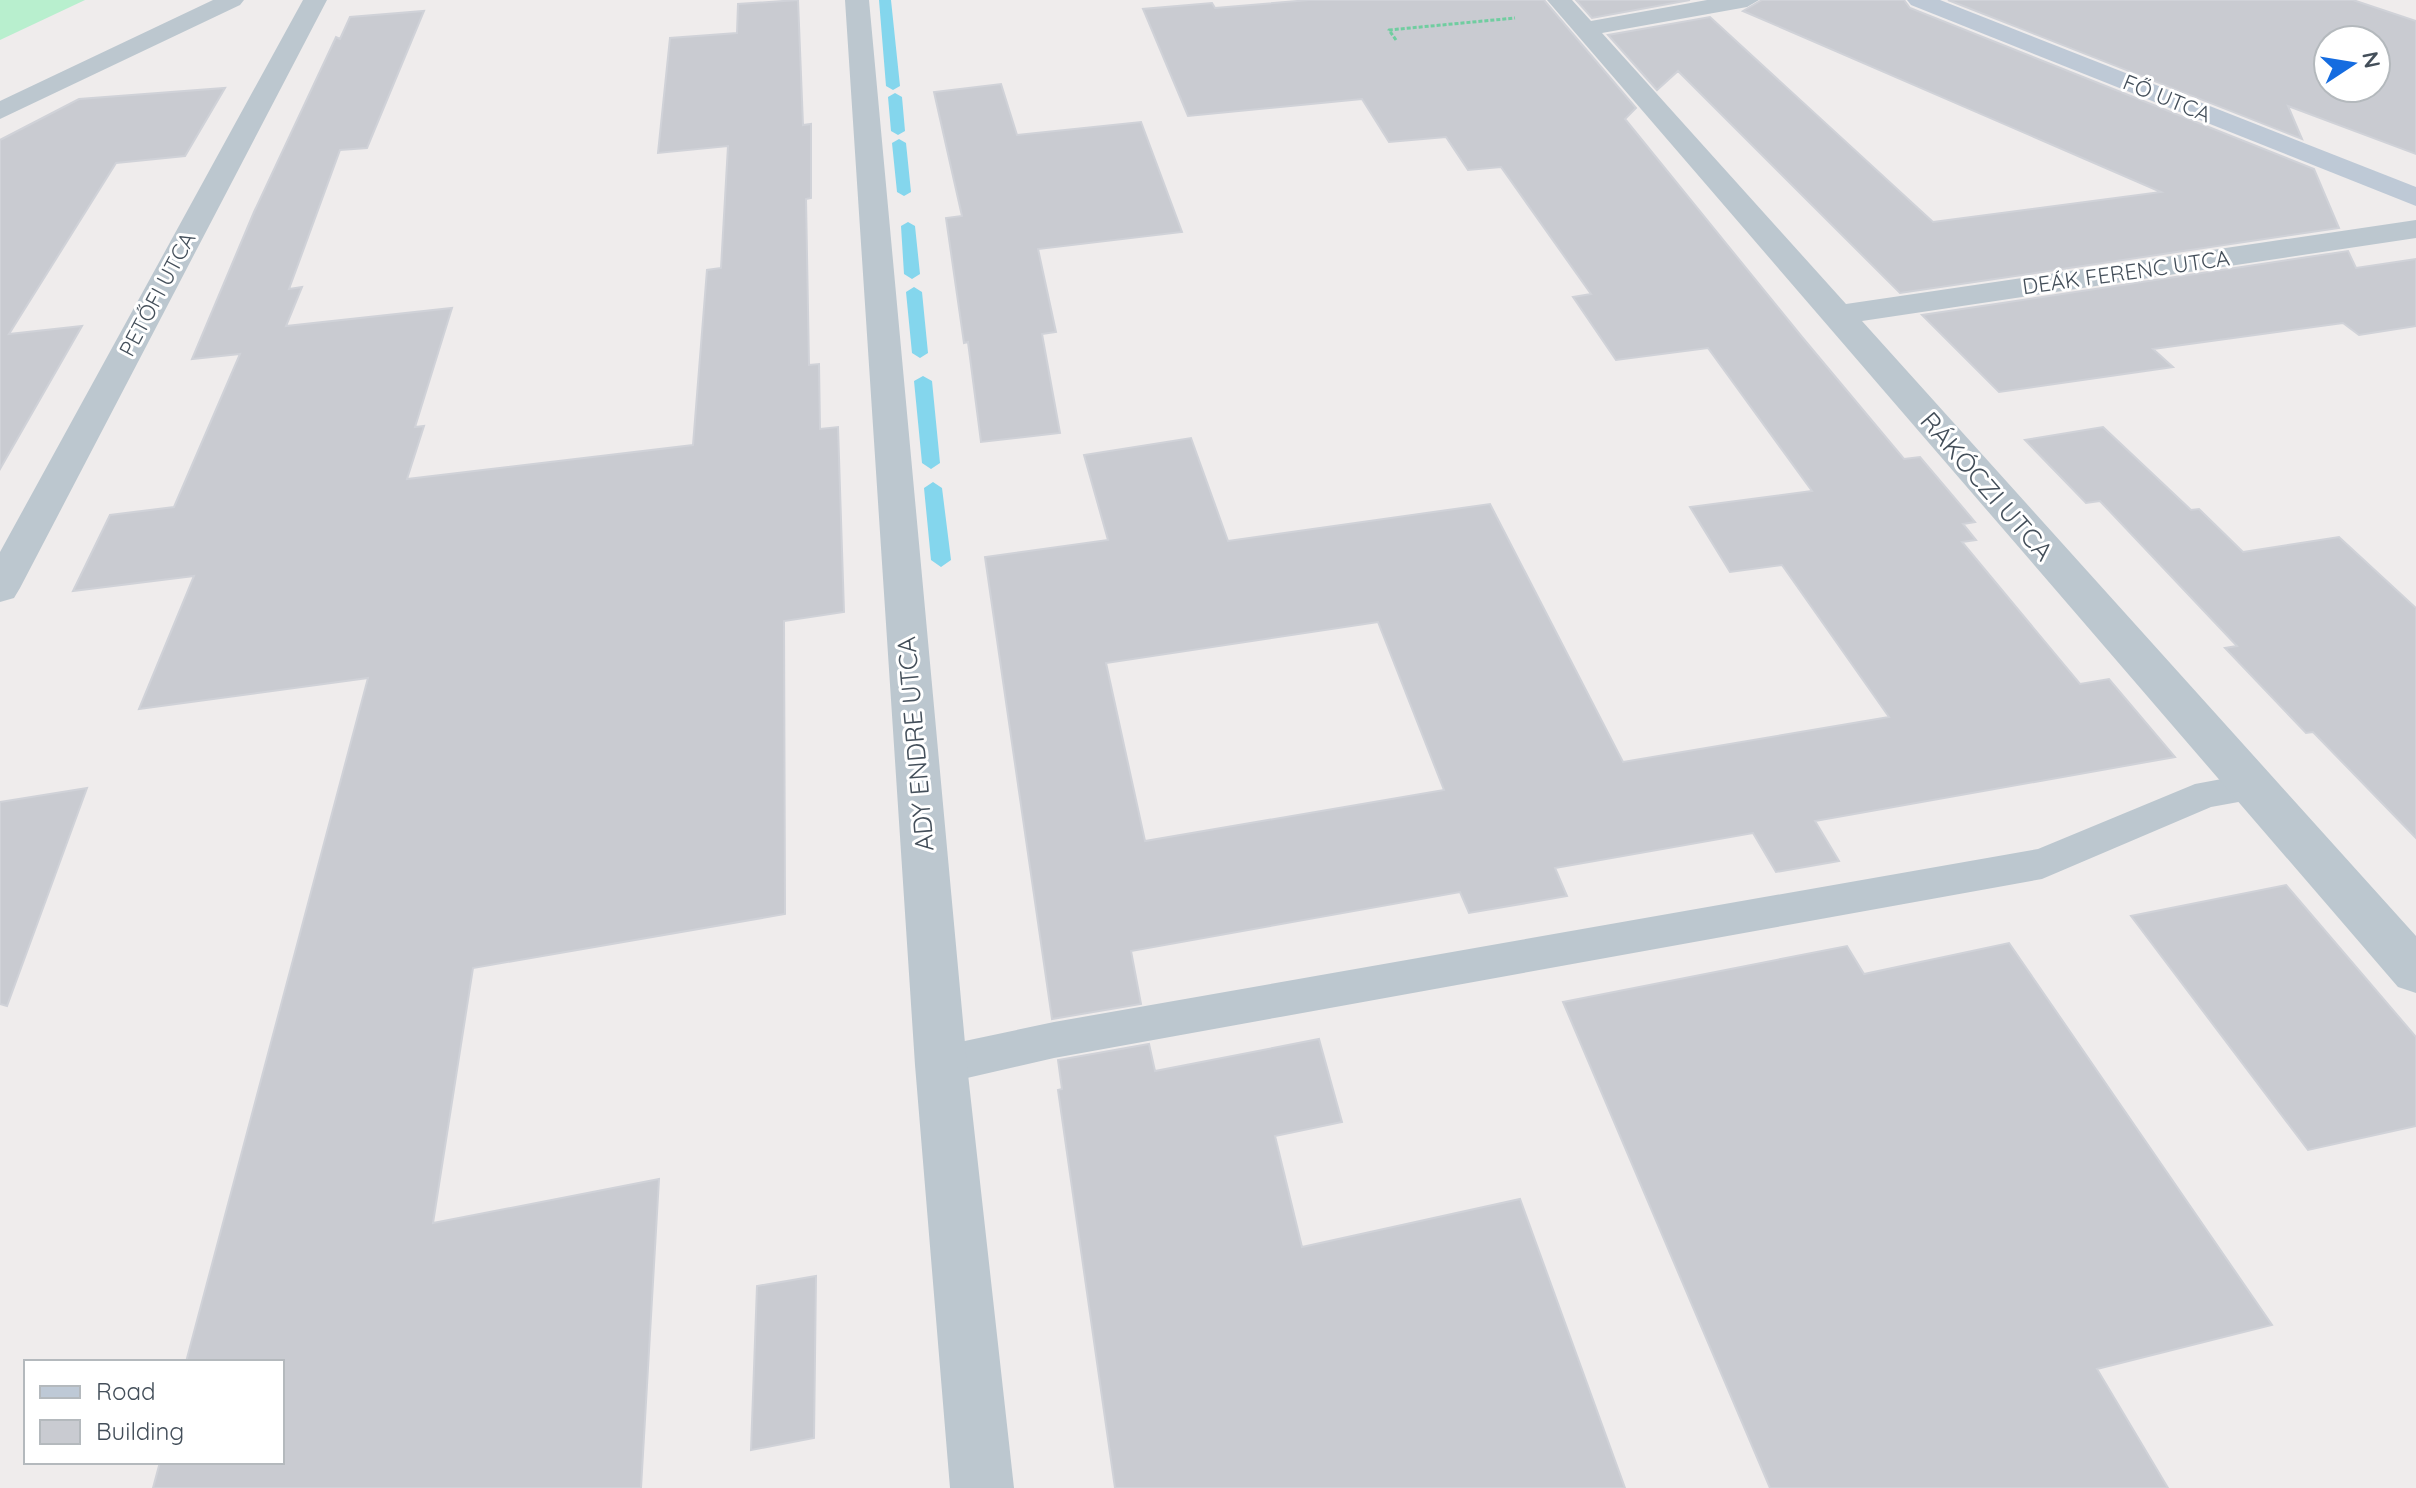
<svg xmlns="http://www.w3.org/2000/svg" width="2416" height="1488" font-family="Quicksand,sans-serif">
<rect width="100%" height="100%" fill="#efecec"/>
<path fill="#b8efce" d="M0,0h85l-85,40z"/>
<g fill="none" stroke-linecap="round" stroke-linejoin="round">
<path fill="#84d6ed" fill-rule="evenodd" d="M879,0h12l9,86 -7,4 -7,-4z
M895,93l7,4 3,34 -7,4 -7,-4 -3,-34z
M899,139l7,4 5,49 -7,4 -7,-4 -5,-49z
M908,222l7,4 5,48 -8,5 -8,-5 -3,-48z
M914,287l8,5 6,61 -8,5 -8,-5 -6,-61z
M923,376l9,5 8,82 -9,6 -9,-6 -8,-82z
M933,482l9,6 9,72 -10,7 -10,-7 -7,-72z"/>
</g>
<path fill="#c9cbd1" stroke="#d0d2d8" stroke-width="2" fill-rule="evenodd" d="M798,0l5,125 8,-1v74l-5,1 3,166 10,-1 1,65 18,-2 6,185 -60,9 1,293 -312,54 -40,255 226,-44 -18,309h-488l7,-26h122v-100h-96l182,-684 -229,31 55,-133 -121,15 37,-76 64,-8 66,-153 -48,5 62,-147 82,-175 4,2 10,-22 74,-6 -57,137 -27,2 -51,139 13,-2 -16,39 166,-18 -37,119 9,-1 -17,53 286,-34 14,-175 14,-2 7,-122 -70,7 12,-115 67,-5 1,-29z
M1309,0h235l92,108 -11,11 177,218 102,122 16,-2 55,65 -12,2 13,16 -14,2 118,142 29,-5 66,78 -360,64 24,40 -63,11 -23,-39 -198,35 12,28 -98,17 -9,-21 -329,59 10,53 -89,15 -67,-462 123,-17 -24,-85 107,-17 37,103 262,-37 133,258 266,-45 -107,-152 -52,7 -40,-65 122,-16 -104,-143 -92,12 -43,-63 18,-3 -90,-127 -33,3 -22,-33 -57,5 -27,-43 -174,17 -45,-107 69,-6 3,5zM1378,622l66,168 -299,51 -39,-178z
M1576,0h114l-98,18z
M1762,0h142l6,8 404,161 25,59 -439,65 -222,-222 -21,19 -49,-55 102,-18 223,205 228,-30 -418,-181z
M1948,0h405l63,21v133l-128,-48 14,33zM2328,40h48v48h-48z
M1001,84l16,51 124,-13 41,110 -144,17 18,83 -14,2 18,99 -79,9 -13,-100 -4,1 -18,-125 16,-2 -28,-124z
M225,88l-40,68 -69,7 -107,171 73,-8 -82,143v-329l79,-41z
M2348,251l8,17 60,-9v67l-57,9 -16,-12 -190,26 20,18 -174,25 -77,-77z
M2103,427l88,83 8,-1 44,43 96,-15 77,71v230l-103,-106 -7,1 -81,-85 12,-2 -137,-145 -14,2 -61,-63z
M87,788l-80,218 -7,-2v-202z
M2286,885l130,152v89l-108,24 -177,-234z
M2009,943l263,382 -175,44 71,119h-398l-207,-486 284,-56 17,28z
M1319,1039l23,83 -67,14 27,111 218,-48 105,289h-510l-57,-398 4,-1 -4,-29 91,-16 6,27z
M816,1276l-2,162 -63,12 6,-164z"/>
<g fill="none" stroke-linecap="round" stroke-linejoin="round">
<path stroke="#70cda0" stroke-width="3" stroke-dasharray="4 2" stroke-linecap="butt" d="M1396,40l-7,-10 126,-12"/>
<path fill="#bcc7cf" fill-rule="evenodd" d="M2254,773l12,4 5,10 -5,10 -55,10 -169,72 -988,179 -113,26 -14,-6 -6,-13 6,-13 14,-6 113,-24 984,-173 157,-65z"/>
<path fill="#bcc7cf" fill-rule="evenodd" d="M213,0h31l-4,5 -240,114v-18z
M303,0h24l-307,588 -6,10 -14,4v-50z
M845,0h24l98,1065 47,423h-64l-35,-423z
M1547,0h25l19,21 116,-21h52l-12,7 -145,26 244,271 570,-84v18l-554,83 554,615v57l-18,-6z"/>
<path fill="#bec9d6" fill-rule="evenodd" d="M1907,0h33l476,187v19l-505,-201z"/>
</g>
<g text-anchor="middle" dominant-baseline="central" stroke-width="6" stroke-linejoin="round" paint-order="stroke">
<g font-size="22" fill="#444f5a" stroke="#fff">
<text transform="translate(2167 98) rotate(22)">FŐ UTCA</text>
<text transform="translate(2126 272) rotate(-8)">DEÁK FERENC UTCA</text>
<text transform="translate(157 294) rotate(-62)">PETŐFI UTCA</text>
</g>
<g font-size="26" fill="#444f5a" stroke="#fff">
<text transform="translate(1987 486) rotate(49)">RÁKÓCZI UTCA</text>
<text transform="translate(915 744) rotate(-95)">ADY ENDRE UTCA</text>
</g>
</g>
<rect x="24" y="1360" width="260" height="104" fill="#ffffff" stroke="#b4b9bd" stroke-width="2"/>
<rect x="40" y="1386" width="40" height="12" fill="#bec9d6" stroke="#b4b9bd" stroke-width="2"/>
<text x="96" y="1400" font-size="24" fill="#444f5a">Road</text>
<rect x="40" y="1420" width="40" height="24" fill="#c9cbd1" stroke="#b4b9bd" stroke-width="2"/>
<text x="96" y="1440" font-size="24" fill="#444f5a">Building</text>
<g transform="translate(2352 64) rotate(78)"><circle r="38" fill="#ffffff" stroke="#b4b9bd" stroke-width="2"/>
<path d="M0-6L14 30L0 20L-14 30Z" fill="#156ce0"/>
<text y="-12" font-size="22" font-weight="bold" text-anchor="middle" fill="#444f5a">N</text>
</g>
</svg>
